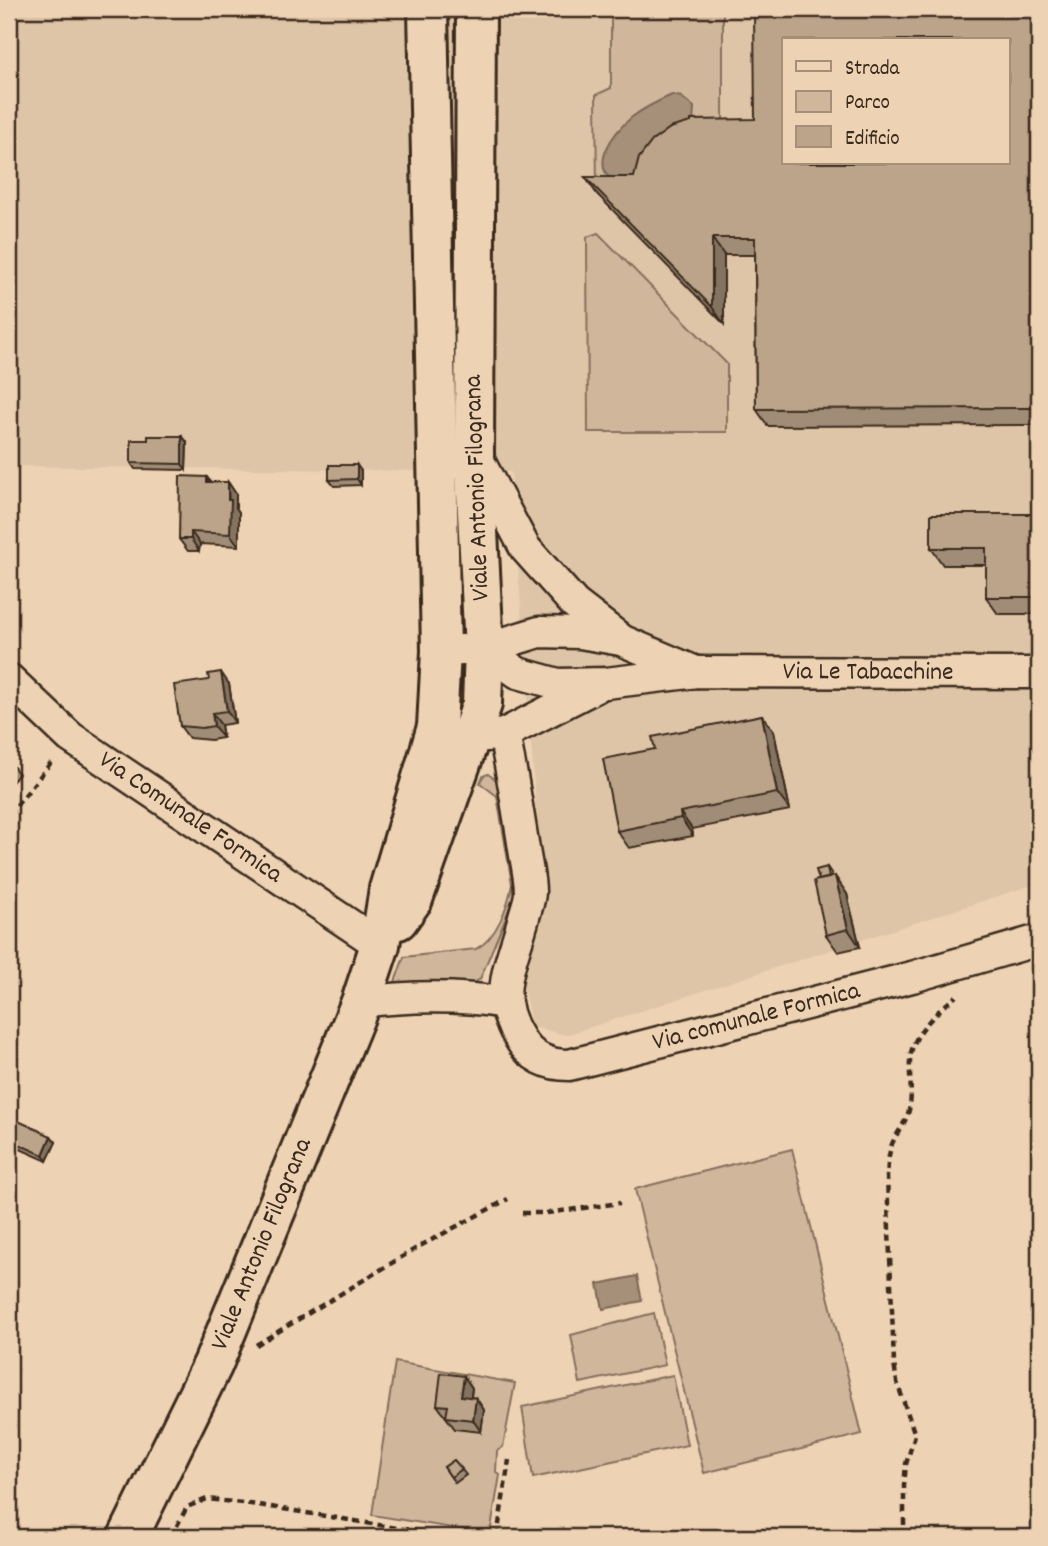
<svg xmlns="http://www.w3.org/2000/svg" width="1048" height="1546" font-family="Dekko,sans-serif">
<rect width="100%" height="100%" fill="#edd3b4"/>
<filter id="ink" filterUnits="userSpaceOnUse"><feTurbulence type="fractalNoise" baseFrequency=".0143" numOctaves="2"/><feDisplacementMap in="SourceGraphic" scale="14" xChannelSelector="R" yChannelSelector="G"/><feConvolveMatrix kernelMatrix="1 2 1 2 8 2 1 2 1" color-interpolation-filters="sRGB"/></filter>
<g filter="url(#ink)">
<path fill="#dec5a7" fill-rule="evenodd" d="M9,9h1030v874l-473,152 -34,-8 -12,-54 22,-83 -31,-418 -502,-6zM784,40h224v123h-224z"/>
<path fill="#d0b79c" stroke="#86705d" stroke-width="2" d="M611,9h112v128l-77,57h-49l-1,-99 15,-7z
M598,233l129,131v68h-139l-1,-195z
M488,774l12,9 17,100 -1,10 -36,86 -8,5 -66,2 -11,-4 9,-25 72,-8c21,-11 32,-43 36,-65l-15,-88 -17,-13 3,-7z
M792,1149l70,285 -158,39 -69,-284z
M654,1313l11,52 -85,18 -9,-48z
M395,1362l120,21 -12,64 -6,4 -1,21 4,3 -10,59 -118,-19z
M673,1375l14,70 -154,33 -11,-71z"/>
<path fill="#a79079" stroke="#7c6755" stroke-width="2" d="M672,95l9,2 13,10 -1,16 -58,56 -21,3c-25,-18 0,-50 18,-65 12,-9 26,-16 40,-22z
M637,1276l5,25 -39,8 -5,-25z"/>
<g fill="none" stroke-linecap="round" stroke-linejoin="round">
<g stroke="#3b2a1e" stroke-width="35">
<g id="street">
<path d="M478,459l47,89 49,55 44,34"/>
<path id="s1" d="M484,649l34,24 40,11 48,-1 91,-11 342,1"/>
<path d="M441,651l43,-2 55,-17 41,1 41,7 75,32"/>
<path id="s2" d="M9,679l61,58 310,208"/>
<path id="s3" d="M504,734c8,38 14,77 20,115 2,14 6,29 6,43 0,8 -4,17 -6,25 -12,47 -33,76 -4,122 10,18 29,26 49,26l343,-88 127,-37"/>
<path d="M486,736l18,-2 92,-47"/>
<path d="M361,1002c49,-6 96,-7 144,1"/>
</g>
</g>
<g stroke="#3b2a1e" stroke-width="44">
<g id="primary">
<path d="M398,920l15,-21 69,-195 2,-55 -10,-196 2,-444"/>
<path id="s4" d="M128,1537l85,-173 148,-362 19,-57 9,-56 48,-162 4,-76 -13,-642"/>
</g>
</g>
<path stroke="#3b2a1e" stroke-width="4.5" stroke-dasharray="7 5" stroke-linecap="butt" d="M9,815l44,-55
M522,1213h25l73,-10
M256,1345l164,-99 88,-47
M171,1537l16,-30 20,-8 52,6 192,32
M497,1537l12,-77
M904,1537v-51l2,-22 9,-29 -18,-53 -3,-18 -7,-188c1,-10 1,-21 5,-32 5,-12 14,-21 17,-34 4,-16 0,-32 1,-49 1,-27 26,-48 46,-65"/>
<use href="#street" stroke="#edd3b4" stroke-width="30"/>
<use href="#primary" stroke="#edd3b4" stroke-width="38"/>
</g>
<path fill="#a18d77" stroke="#3b2a1e" stroke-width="2" d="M1039,9v416l-271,1 -12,-17 -1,-154h-31v69l-127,-130 -12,-17h49l121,-58z
M182,436l5,6 -1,28 -51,-1 -4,-6 17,-23z
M361,471v14l-27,1 -5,-6z
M207,477l4,5h17l8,12v14l3,4v34l-39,-2 -1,7h-11l-9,-12z
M1039,514v100h-41l-12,-17v-32h-43l-12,-17z
M229,684l6,39 -14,2 2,13 -12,2 -22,-2 -9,-12z
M762,715l12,17 16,78 -98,19 1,7 -64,12 -12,-17 38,-82z
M9,734l7,10 -7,7z
M9,753l4,6 -3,3 9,12 -10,12z
M827,867l4,6 1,4 15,17 13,53 -22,5 -12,-17 -7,-55z
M9,1130l47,12 -9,19 -38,-17z
M464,1376l8,12 -1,9 5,1 8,12 -3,22 -26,-3 -18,-24z
M454,1460l12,15 -11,8 -11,-16z"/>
<path fill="#837361" stroke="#3b2a1e" stroke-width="2" d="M712,238l12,17v69l-12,-17z
M182,436l5,6 -1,28 -4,-6z
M357,465l4,6v14l-4,-6z
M228,482l8,12v14l3,4v34l-9,-12z
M191,532l9,12 -1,7 -8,-12z
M221,672l8,12 6,39 -8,-12z
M212,713l9,12 2,13 -9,-12z
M762,715l12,17 16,78 -13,-17z
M9,753l4,6 -4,4z
M680,812l12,17 1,7 -12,-18z
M835,876l12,18 13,53 -12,-18z
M51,1136l5,6 -9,19 -4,-6z
M464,1376l8,12 -3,20 -8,-12z
M476,1398l8,12 -3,22 -8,-12z"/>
<path fill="#bba48a" stroke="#3b2a1e" stroke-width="2" fill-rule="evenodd" d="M754,9h285v399l-283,1 -1,-171h-43v69l-127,-130h49l5,-19 13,-17 18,-13 21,-6v-2l64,-1zM784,40h224v123h-224z
M148,436h34v28l-51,-1v-23h17z
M329,465h28v14l-28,1z
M180,476l27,1v5h21v18h3l-1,34 -39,-2v7h-12z
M931,514h108v83h-53v-49h-55z
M221,672l6,39 -15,2 2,13 -12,2 -22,-2 -6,-41 35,-5 -1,-6z
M762,715l15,78 -97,19 1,6 -64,13 -14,-72 52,-10 -3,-12z
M827,867l2,11 -10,2 -3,-10z
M835,876l13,53 -22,6 -12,-54z
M14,1119l37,17 -8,19 -34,-15v-10z
M441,1373l23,3 -3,20 15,2 -3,22 -27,-3 2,-11 -11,-1z
M454,1460l8,9 -11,8 -7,-10z"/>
</g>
<g text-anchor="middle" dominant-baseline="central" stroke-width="5" stroke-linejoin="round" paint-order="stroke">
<g font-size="26" fill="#3b2a1e" stroke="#edd3b4">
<text transform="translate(478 488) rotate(-92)">Viale Antonio Filograna</text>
<text stroke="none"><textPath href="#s1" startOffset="394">Via Le Tabacchine</textPath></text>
<text stroke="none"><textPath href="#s2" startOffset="229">Via Comunale Formica</textPath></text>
<text stroke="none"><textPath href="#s3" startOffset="565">Via comunale Formica</textPath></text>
<text stroke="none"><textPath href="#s4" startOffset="322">Viale Antonio Filograna</textPath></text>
</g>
</g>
<rect width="1048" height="1546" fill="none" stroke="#edd3b4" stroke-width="35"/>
<rect x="18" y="18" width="1013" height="1511" fill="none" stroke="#3b2a1e" stroke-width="2.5" filter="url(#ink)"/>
<rect x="782" y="38" width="228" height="126" fill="#edd3b4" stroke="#a68f78" stroke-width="2"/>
<rect x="796" y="61" width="35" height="10" fill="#edd3b4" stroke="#a68f78" stroke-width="2"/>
<text x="845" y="74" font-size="21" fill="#3b2a1e">Strada</text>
<rect x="796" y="91" width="35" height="21" fill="#d0b79c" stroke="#a68f78" stroke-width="2"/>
<text x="845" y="108" font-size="21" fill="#3b2a1e">Parco</text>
<rect x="796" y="126" width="35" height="21" fill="#bba48a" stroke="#a68f78" stroke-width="2"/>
<text x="845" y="144" font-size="21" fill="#3b2a1e">Edificio</text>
</svg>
